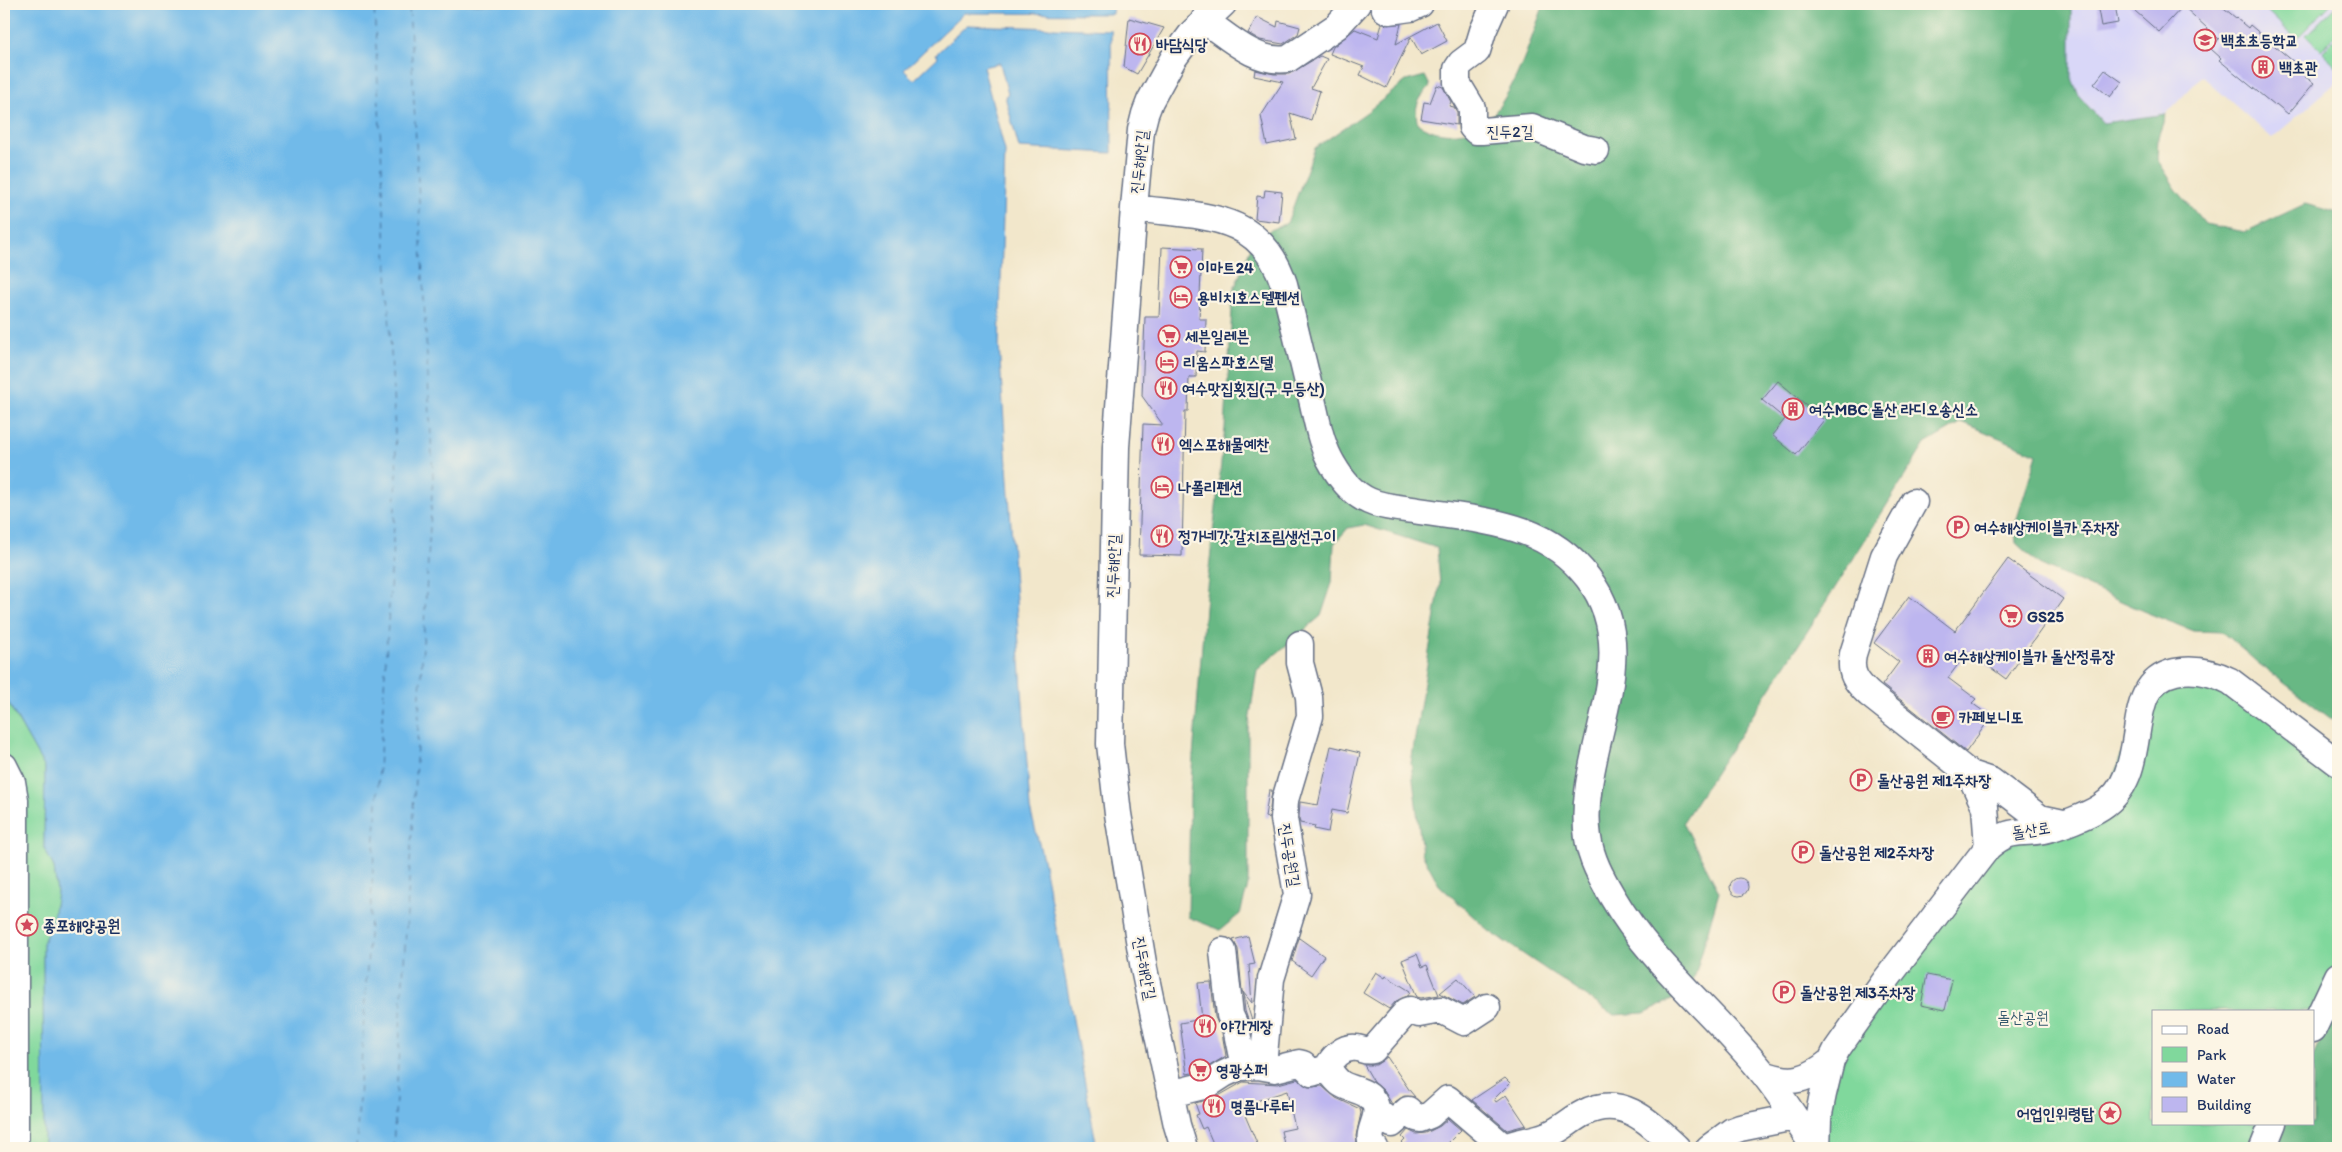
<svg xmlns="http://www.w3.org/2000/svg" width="2342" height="1152" font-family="Itim,'Poor Story',sans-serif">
<rect width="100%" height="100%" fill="#fcf5e5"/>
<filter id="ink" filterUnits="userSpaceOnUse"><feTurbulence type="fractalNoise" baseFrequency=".02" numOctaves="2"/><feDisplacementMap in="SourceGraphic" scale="10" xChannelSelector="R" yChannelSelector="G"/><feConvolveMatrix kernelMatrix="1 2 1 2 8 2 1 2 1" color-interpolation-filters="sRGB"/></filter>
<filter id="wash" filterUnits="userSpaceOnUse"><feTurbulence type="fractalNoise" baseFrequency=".0096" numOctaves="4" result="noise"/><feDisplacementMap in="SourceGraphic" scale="20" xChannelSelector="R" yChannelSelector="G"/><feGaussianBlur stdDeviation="1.12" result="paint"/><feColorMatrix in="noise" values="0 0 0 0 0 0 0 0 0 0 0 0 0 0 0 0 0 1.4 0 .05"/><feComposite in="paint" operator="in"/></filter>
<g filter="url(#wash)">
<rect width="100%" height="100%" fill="#f2e7cb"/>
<path fill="#d9d7f8" d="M2071,4h267v77l-66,57 -70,-62 -36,38 -63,9 -24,-27 -8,-20z"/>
<path fill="#80d89c" stroke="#4e847d" d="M2260,4h71l-35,35z
M2335,7l3,3v23l-17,17 -15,-15z
M2338,36v33l-16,-17z
M2199,670l139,93v213l-25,35h-160v112h120l-10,25h-446l9,-67 162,-234 114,-40 40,-108z
M4,696l41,72 -1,80 10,19 3,25 -4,27 -10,24 1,200 2,5h-42z"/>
<path fill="#68b884" stroke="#427471" d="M1544,4h527v72l8,20 24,27 63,-9 -8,23 -1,22 19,30 29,35 40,8 60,-28 33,9v511l-80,-61 -36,-31 -29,-1 -50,-20 -104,-47 -23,-21 -1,-18 22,-71 -75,-32 -37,22 -109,174 -133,204 36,70 -24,84 -13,19 -38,18 -30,2 -125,-84 -50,-46 -17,-32 -11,-90 29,-179 -3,-36 -73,-23 -16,3 -14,16 -2,39 -11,33 -64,54 -9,59v156l-8,29 -20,16 -32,-13 2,-123 16,-199 19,-167 8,-136 22,-55 32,-14 28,-75 52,-36 39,-31 19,-5 5,10c-11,13 -17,20 -12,38 20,12 42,13 62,1 4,-3 9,-5 12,-9 26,-32 38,-75 52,-112z
M2338,1002v146h-61l8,-25h28v-65z"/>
<path fill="#71bae9" stroke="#4674a4" d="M4,4h1109l-1,10 -148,-1 -60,57 10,10 24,-23 -2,-3 31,-29 144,5 1,123 -93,-5 -14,-52 3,-2 -8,-31 -17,4 22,84 -6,195 31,463 13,50 54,289h-1051l-2,-5 -1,-200 10,-24 4,-27 -3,-25 -10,-19 1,-80 -41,-73z"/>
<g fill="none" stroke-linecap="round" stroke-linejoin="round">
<path stroke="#355988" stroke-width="1" stroke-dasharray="6 5" stroke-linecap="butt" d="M356,1148l41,-673 -23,-471
M393,1148l40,-672 -24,-472"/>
</g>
<g id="blocks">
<path fill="#bdb6ef" d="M2097,4h18l3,19 -17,3z
M2127,4h92l29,24 2,-3 57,48 -3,3 10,7 -26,31 -12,-10 -1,2 -56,-46 2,-2 -10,-9 8,-10 -36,-33 -24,26z
M1257,17l20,10 1,-6 22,6 -2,7 -15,10 -23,-4 -12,-7z
M1129,18l35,10 -27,46 -13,-7z
M1437,22l10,19 -26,14 -10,-18 -25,51 -26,-13 4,-8 -34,-13 3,-7 22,-18 23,9 4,-14h19l-5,20z
M1320,56l7,3 -16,29 9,3 -9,29 -21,-7 6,26 -29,6 -6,-29 22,-34 -29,-6 1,-6 19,4h15z
M2105,70l17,12 -12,15 -16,-13z
M1437,85l6,2 8,15 -2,4 5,1 3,5v13l-36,-6 3,-17 6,1z
M1265,190l17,2 -3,30 -24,-3 2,-23 7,1z
M1162,247l40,2 -3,70h7l-1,33 -8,-1 -1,26h-7l-1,34h-3l-3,145 -43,-1 4,-131 20,1 -21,-29 3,-79h14z
M1778,381l46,39 -28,35 -24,-20 13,-16 -23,-19z
M2008,559l55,40 -57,80 -38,-28 -20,27 28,21 -4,4 19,14 -25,35 -84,-67 17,-23 -25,-19 35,-47 46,35z
M1331,746l29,7 -13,60 -15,-3 -4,22 -14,-3 1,-3 -15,-3 -1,-5 1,-16 18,3z
M1269,790h3l-3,28 -4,-1z
M1730 887a9 9 0 1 1 18 0a9 9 0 1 1-18 0Z
M1248,936l7,28 -6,1 3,38 -10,-12 -4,-42 -5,-9z
M1299,938l25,18 -13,19 -19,-14z
M1417,954l5,13 5,-2 12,30 -18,3 -4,-1 -15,-37z
M1376,972l9,6 1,-2 24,15 -2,5 -12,5 -7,8 -26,-16z
M1927,975l25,5 -7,30 -24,-5z
M1458,978l17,19 -12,8 -23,-12z
M1211,982l4,35 7,16 4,23 -25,15 -14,3 -7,-51 22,-4 -4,-36z
M1243,992l9,29 -1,7 -6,-17z
M1387,1057l23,34 5,6 -11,-1 -12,8 -8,-13 -10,-9 -10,-17h12z
M1505,1078l5,5 -16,16 2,3 10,-7 20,30 -19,5 -35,-30z
M1297,1079l11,8 14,-1 14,12 24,11 1,4 -5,23 2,12h-73l-4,-17 14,-3 -8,-37 -46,15 18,42h-44l-9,-21 -4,2 -6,-14 3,-1 -4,-11 20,-5 28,-16 35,2z
M1448,1119l13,11 -15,15 6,3h-55l8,-8 -3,-3 6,-7 8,4 10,-1 14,-7z"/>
</g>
</g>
<g filter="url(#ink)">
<use href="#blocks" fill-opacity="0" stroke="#666f84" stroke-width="1"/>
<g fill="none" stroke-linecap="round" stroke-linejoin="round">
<g stroke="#666f84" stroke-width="29">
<path id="minor" d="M1383,4l2,5 4,2 22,-3 9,-4
M1495,4l-12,27 -6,20 -16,12 -4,6v14l15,25v19l4,4h6l50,-4 52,21 12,2
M1204,20c25,17 52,44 84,39l49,-33 20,-22
M1134,208c65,9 126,2 150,76 9,37 18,74 27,111 6,24 9,49 22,70 8,14 20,29 36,36 13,6 30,7 44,9 66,11 131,10 175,68 61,79 -13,174 0,260 3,21 13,39 24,58 40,69 102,116 151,177 19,23 35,50 52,75
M1914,502l-30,54 -31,98c-4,19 3,28 16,40l101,80
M4,766l8,16 3,18v348
M1988,847l-3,-40 -15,-33 21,7 49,37 23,5
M1223,951l7,64 6,13 8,39
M2313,1029l25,-53
M1263,1066l8,-87 26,-85 -13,-75 1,-19 25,-84 -1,-19 -9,-34v-19
M1327,1068c6,-11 16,-22 30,-20 6,1 9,4 16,2l34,-39 3,-1 9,4 22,-4 23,12 23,-15
M1764,1074c29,11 43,6 67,-13
M1170,1094l37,-9 17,-11 15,-7 19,-1 17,3 24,-6 4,1 9,9 15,-5c4,5 8,11 13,15 9,7 28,6 35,21 7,15 -13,31 0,44
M1377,1111l15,13 16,-14 8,8 4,1 10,-4 18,-16 56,48
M1184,1148l-7,-23 -33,-156 -26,-155 -8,-70 6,-297 18,-239 7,-78 4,-16 5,-13 23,-42 20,-27 30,-28
M1503,1148c13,-7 30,-7 44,-13 14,-5 24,-16 37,-22 39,-20 67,11 93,35
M1709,1148l23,-17 8,-3 54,-11
M1817,1148l1,-29 5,-25 8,-33 6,-12 48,-68 103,-134c24,-20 29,-12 56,-17 14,-3 45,-15 57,-23 56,-35 15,-122 74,-135 20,-4 37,0 55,9l108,82
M2263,1148l10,-25"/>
</g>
<use href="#minor" stroke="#fff" stroke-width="26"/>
</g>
</g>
<defs>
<g id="school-ring" transform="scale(1.125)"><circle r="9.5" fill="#fcf5e5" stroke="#d1495b" stroke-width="1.5"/><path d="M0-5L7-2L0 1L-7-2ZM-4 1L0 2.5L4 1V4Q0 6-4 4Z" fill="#d1495b"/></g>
<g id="restaurant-ring" transform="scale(1.125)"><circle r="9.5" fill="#fcf5e5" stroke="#d1495b" stroke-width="1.5"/><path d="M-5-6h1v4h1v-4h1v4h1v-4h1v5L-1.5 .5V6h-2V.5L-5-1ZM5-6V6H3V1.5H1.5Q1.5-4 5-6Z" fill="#d1495b"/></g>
<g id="building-ring" transform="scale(1.125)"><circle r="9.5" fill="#fcf5e5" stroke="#d1495b" stroke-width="1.5"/><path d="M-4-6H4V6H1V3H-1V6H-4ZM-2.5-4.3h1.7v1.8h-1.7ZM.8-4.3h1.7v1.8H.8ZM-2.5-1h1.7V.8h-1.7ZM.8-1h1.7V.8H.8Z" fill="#d1495b"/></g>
<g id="supermarket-ring" transform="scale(1.125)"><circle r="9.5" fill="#fcf5e5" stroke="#d1495b" stroke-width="1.5"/><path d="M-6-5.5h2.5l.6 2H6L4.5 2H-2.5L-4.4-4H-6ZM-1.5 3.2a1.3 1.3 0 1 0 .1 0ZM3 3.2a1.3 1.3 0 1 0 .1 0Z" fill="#d1495b"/></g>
<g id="hotel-ring" transform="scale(1.125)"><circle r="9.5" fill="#fcf5e5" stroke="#d1495b" stroke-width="1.5"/><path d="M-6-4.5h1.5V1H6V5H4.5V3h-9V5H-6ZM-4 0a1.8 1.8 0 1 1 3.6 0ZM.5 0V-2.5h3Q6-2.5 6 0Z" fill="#d1495b"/></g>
<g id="parking-ring" transform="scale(1.125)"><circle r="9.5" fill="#fcf5e5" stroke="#d1495b" stroke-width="1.5"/><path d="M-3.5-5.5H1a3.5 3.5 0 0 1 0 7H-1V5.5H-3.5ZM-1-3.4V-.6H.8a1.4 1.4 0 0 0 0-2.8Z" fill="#d1495b"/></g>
<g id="cafe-ring" transform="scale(1.125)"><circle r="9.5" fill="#fcf5e5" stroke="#d1495b" stroke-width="1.5"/><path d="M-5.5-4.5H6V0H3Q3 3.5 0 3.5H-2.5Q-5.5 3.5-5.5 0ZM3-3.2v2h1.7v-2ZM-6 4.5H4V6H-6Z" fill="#d1495b"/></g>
<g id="sight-ring" transform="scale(1.125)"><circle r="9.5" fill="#fcf5e5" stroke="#d1495b" stroke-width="1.5"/><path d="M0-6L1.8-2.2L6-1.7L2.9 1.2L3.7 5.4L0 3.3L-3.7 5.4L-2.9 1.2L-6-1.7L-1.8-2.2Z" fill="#d1495b"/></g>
</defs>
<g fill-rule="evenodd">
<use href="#school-ring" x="2205" y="40"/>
<use href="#restaurant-ring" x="1140" y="44"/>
<use href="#building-ring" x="2263" y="67"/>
<use href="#supermarket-ring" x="1181" y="267"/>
<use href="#hotel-ring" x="1181" y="297"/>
<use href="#supermarket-ring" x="1169" y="336"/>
<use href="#hotel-ring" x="1167" y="362"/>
<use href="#restaurant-ring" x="1166" y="388"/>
<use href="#building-ring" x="1793" y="409"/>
<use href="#restaurant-ring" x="1163" y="444"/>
<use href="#hotel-ring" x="1162" y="487"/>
<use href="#parking-ring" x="1958" y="527"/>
<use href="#restaurant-ring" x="1162" y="536"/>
<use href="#supermarket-ring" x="2011" y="616"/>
<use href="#building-ring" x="1928" y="656"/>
<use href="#cafe-ring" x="1943" y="717"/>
<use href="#parking-ring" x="1861" y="780"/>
<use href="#parking-ring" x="1803" y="852"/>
<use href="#sight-ring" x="27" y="925"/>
<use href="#parking-ring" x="1784" y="992"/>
<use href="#restaurant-ring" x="1205" y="1026"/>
<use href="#supermarket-ring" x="1200" y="1070"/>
<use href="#restaurant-ring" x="1214" y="1106"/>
<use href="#sight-ring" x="2110" y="1113"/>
</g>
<g text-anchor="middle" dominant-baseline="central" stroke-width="4.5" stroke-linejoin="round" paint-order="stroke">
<g font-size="16" font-weight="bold" fill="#1b2f5e" stroke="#fcf5e5" text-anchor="start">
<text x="2221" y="40">백초초등학교</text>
<text x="1156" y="44">바담식당</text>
<text x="2279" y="67">백초관</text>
<text x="1197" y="267">이마트24</text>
<text x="1197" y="297">용비치호스텔펜션</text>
<text x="1185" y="336">세븐일레븐</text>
<text x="1183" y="362">리움스파호스텔</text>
<text x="1182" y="388">여수맛집횟집(구 무등산)</text>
<text x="1809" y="409">여수MBC 돌산 라디오송신소</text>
<text x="1179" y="444">엑스포해물예찬</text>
<text x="1178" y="487">나폴리펜션</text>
<text x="1974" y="527">여수해상케이블카 주차장</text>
<text x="1178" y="536">정가네갓·갈치조림생선구이</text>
<text x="2027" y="616">GS25</text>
<text x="1944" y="656">여수해상케이블카 돌산정류장</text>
<text x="1959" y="717">카페보니또</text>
<text x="1877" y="780">돌산공원 제1주차장</text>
<text x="1819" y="852">돌산공원 제2주차장</text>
<text x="43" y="925">종포해양공원</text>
<text x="1800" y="992">돌산공원 제3주차장</text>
<text x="1221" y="1026">야간게장</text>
<text x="1216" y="1070">영광수퍼</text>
<text x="1230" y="1106">명품나루터</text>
<text x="2094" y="1113" text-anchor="end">어업인위령탑</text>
</g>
<g font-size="16" fill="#1b2f5e" stroke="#fcf5e5">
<text x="1510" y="131">진두2길</text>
<text transform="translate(1139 162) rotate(-84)">진두해안길</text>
<text transform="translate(1113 566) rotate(-88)">진두해안길</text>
<text transform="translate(2031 830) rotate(-9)">돌산로</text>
<text transform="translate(1290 855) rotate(81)">진두공원길</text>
<text transform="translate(1145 968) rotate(79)">진두해안길</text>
</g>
<g font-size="16" fill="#34596e" stroke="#fcf5e5">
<text x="2023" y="1017">돌산공원</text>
</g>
</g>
<rect width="2342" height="1152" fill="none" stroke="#fcf5e5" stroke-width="20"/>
<rect x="2152" y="1010" width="162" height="115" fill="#fcf5e5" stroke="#a2a6af"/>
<rect x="2162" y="1026" width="25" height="8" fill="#ffffff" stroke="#a2a6af"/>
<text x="2197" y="1034" font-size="15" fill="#1b2f5e">Road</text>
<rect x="2162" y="1047" width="25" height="15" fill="#80d89c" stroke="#a2a6af"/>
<text x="2197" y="1060" font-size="15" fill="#1b2f5e">Park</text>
<rect x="2162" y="1072" width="25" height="15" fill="#71bae9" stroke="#a2a6af"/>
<text x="2197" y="1084" font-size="15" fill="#1b2f5e">Water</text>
<rect x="2162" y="1097" width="25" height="15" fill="#bdb6ef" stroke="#a2a6af"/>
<text x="2197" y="1110" font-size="15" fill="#1b2f5e">Building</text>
</svg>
